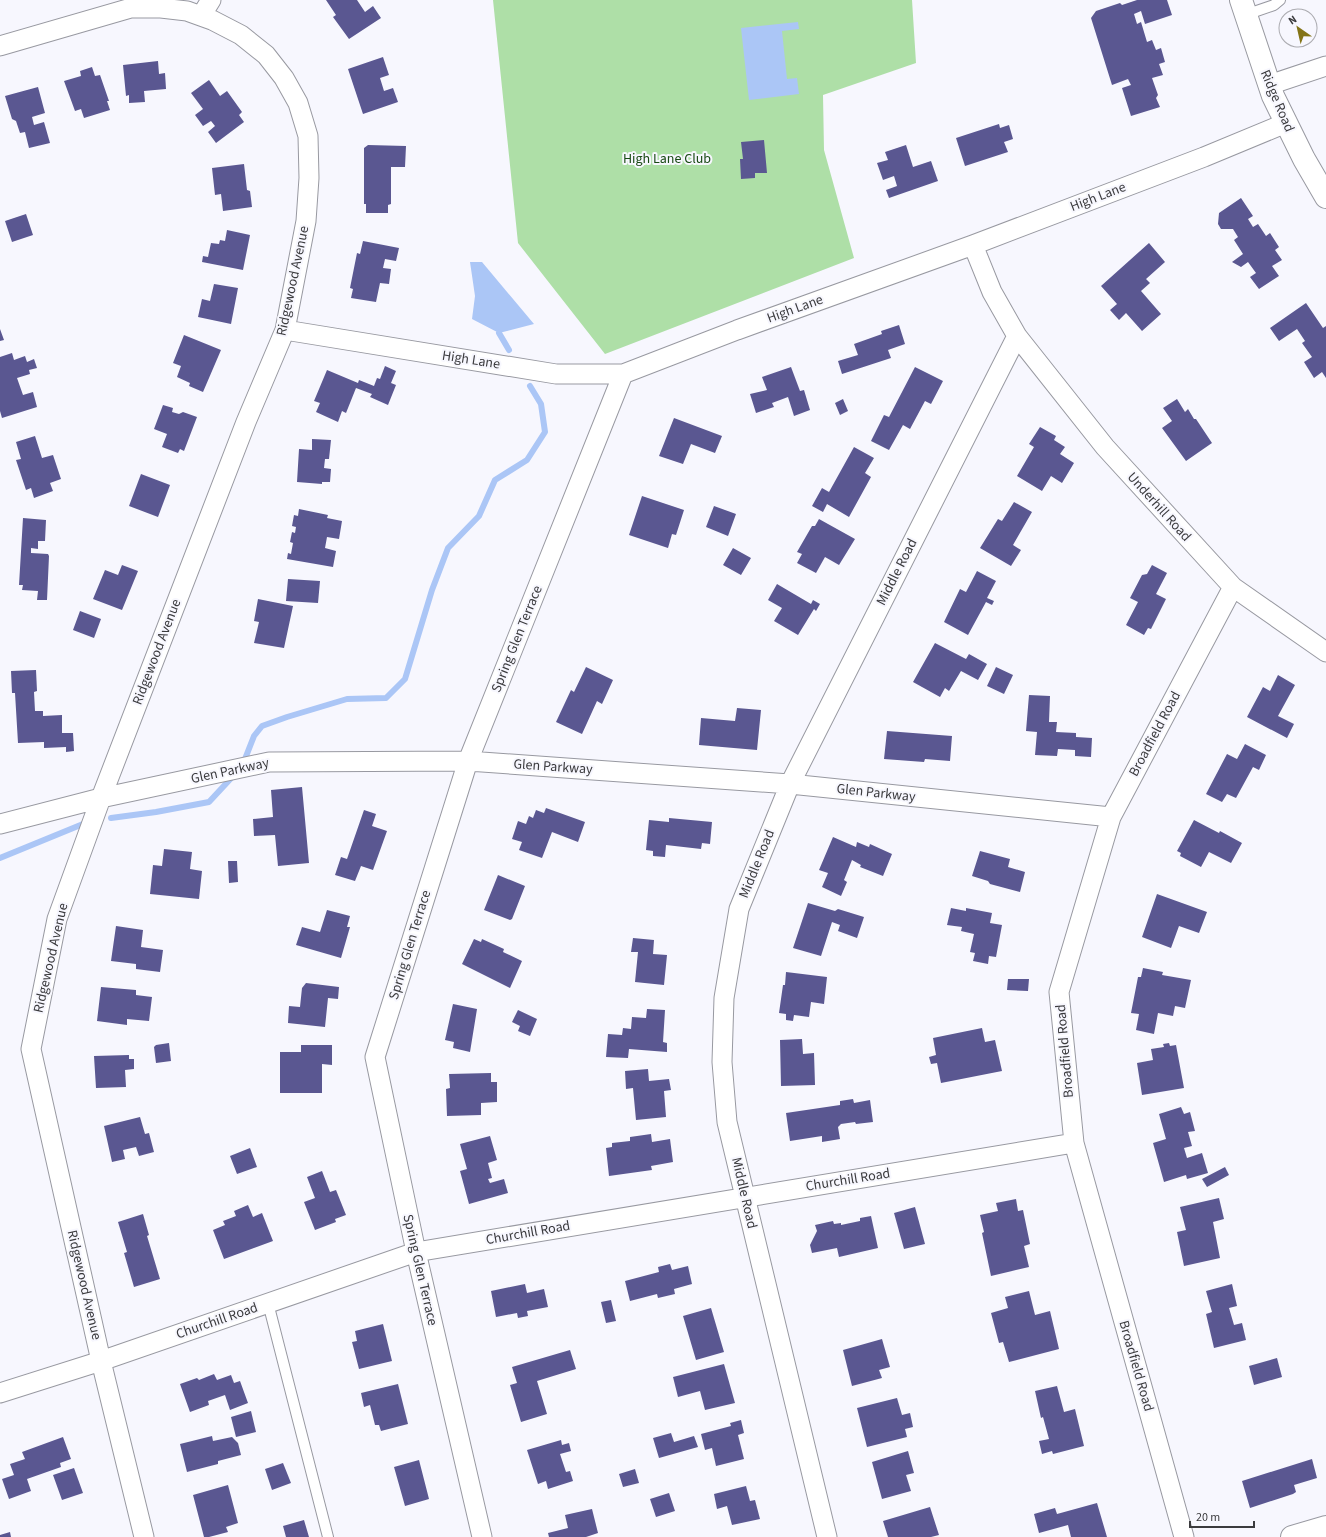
<svg xmlns="http://www.w3.org/2000/svg" width="1326" height="1537" font-family="'Source Sans 3',sans-serif">
<rect width="100%" height="100%" fill="#f7f7fe"/>
<path fill="#aedfa7" d="M493,0h419l4,63 -93,32 1,55 30,108 -249,96 -87,-111z"/>
<path fill="#abc6f6" d="M798,22l1,7 -17,2 5,48 10,-1 2,16 -50,6 -8,-72z
M470,262h12l52,62 -35,9 -27,-14 3,-23z"/>
<g fill="none" stroke-linecap="round" stroke-linejoin="round">
<path stroke="#abc6f6" stroke-width="6" d="M499,333l10,17
M243,764l11,-28 8,-10 25,-9 60,-18 39,-1 19,-19 27,-89 16,-42 31,-32 16,-36 32,-20 18,-28 -4,-28 -11,-18
M111,818l45,-6 53,-10 26,-28
M0,858l83,-34"/>
</g>
<path fill="#5a5791" d="M326,0h31l8,12 8,-6 8,12 -32,21 -16,-22 3,-2z
M1137,0h30l5,15 -27,9 -4,-13 -7,3 3,10 4,-2 6,20 5,-2 4,10 5,-2 4,14 -6,2 4,11 -11,3 6,17 -2,3 4,9 -29,9 -9,-28 9,-3 -3,-6 -16,6 -21,-67 5,-7 24,-8 2,2z
M383,57l6,18 -9,3 4,13 9,-3 5,14 -35,12 -15,-45z
M158,61l1,13 6,-1 1,16 -22,2 1,11 -16,1v-8l-3,1 -3,-31z
M92,67l3,9 5,-1 9,26h-2l3,9 -26,8 -3,-9 -6,2 -11,-30 17,-5 -1,-5z
M209,80l11,16 7,-5 15,21 -3,3 5,7 -28,21 -8,-11 7,-6 -4,-5 -8,5 -8,-11 8,-6 -12,-16z
M38,87l7,26 -13,4 2,8 10,-3 6,21 -21,5 -4,-16 -5,1 -4,-12 -4,-2 -7,-23z
M999,124l1,4 9,-3 4,14 -9,3 4,10 -43,14 -9,-28z
M764,140l3,33h-12v5l-14,1 -1,-20h3l-2,-17z
M368,145l38,1 -1,21h-14v37l-3,1v8h-22v-9h-2v-56z
M906,145l7,22 18,-6 7,20 -49,17 -3,-8 11,-4 -3,-10 -11,4 -6,-17 11,-3 -3,-8z
M244,164l3,26 3,1 2,16 -29,4 -2,-17 -6,1 -3,-27z
M1241,198l12,18 -5,3 5,8 5,-3 8,12 4,-3 9,14 -4,3 7,10 -10,6 7,10 -20,13 -9,-12 6,-4 -8,-11 -7,5 -9,-5 11,-8 -9,-14 4,-3 -5,-8h-12l-3,-5 1,-11z
M26,214l7,21 -21,7 -7,-21z
M227,230l23,5 -7,35 -41,-8 1,-6 5,1 3,-14 8,1 1,-4 5,1z
M363,241l36,7 -3,13 -11,-2 -2,9 8,1 -2,15 -9,-1 -4,19 -25,-4 2,-9 -3,-1 7,-35 3,1z
M1149,243l16,19 -19,17 4,4 -9,8 20,23 -19,17 -16,-18 -7,7 -9,-10 7,-6 -16,-18z
M214,284l24,4 -7,36 -33,-7 4,-18 8,2z
M1306,303l17,25 3,-2v52l-4,-6 -8,6 -10,-16 8,-5 -10,-14 3,-2 -8,-12 -18,12 -9,-13z
M899,325l6,19 -17,6 3,8 -49,16 -4,-13 20,-6 -4,-11 28,-10 -1,-3z
M0,329l4,11 -4,1z
M184,335l37,15 -18,42 -14,-6 1,-3 -13,-6 4,-11 -8,-3z
M12,353l2,7 11,-4 2,6 7,-3 3,9 -8,2 1,4 -13,4 6,17 10,-3 4,15 -35,11 -2,-7v-54z
M385,366l11,5 -5,12 5,2 -8,20 -18,-8 2,-3 -16,-6 -10,25 -4,-2 -4,11 -22,-10 4,-9 -6,-2 13,-31 31,13 1,-3 15,6 3,-8 3,1z
M791,367l9,24 4,-1 6,20 -16,6 -6,-19 -16,6 2,4 -18,6 -6,-19 17,-4 -5,-13z
M915,367l28,14 -12,23 -6,-3 -15,28 -7,-4 -14,25 -18,-9 13,-26 5,2z
M843,399l5,12 -8,4 -5,-12z
M1177,399l8,13 3,-3 6,10h2l16,24 -26,18 -24,-33 10,-7 -9,-13z
M163,405l10,3 -1,4 7,2 4,-2 14,5 -13,34 -4,-2 -2,4 -16,-6 5,-13 -13,-5z
M674,418l48,18 -7,17 -24,-9 -8,20 -24,-8z
M1040,427l16,9 -2,4 11,7 -5,7 14,9 -12,20 -11,-7 -9,15 -25,-15 17,-29 -5,-3z
M35,436l7,22 11,-3 8,24 -11,4 3,8 -19,7 -3,-10 -5,2 -10,-30 5,-1 -5,-17z
M312,439l19,1 -2,19h-4l-1,9 7,1 -1,13h-8v2l-25,-2 2,-33 13,1z
M854,447l20,11 -9,15 6,4 -22,40 -22,-13 -4,8 -11,-6 10,-18 7,4z
M141,474l29,11 -12,32 -29,-11z
M642,496l42,14 -8,25 -4,-1 -4,14 -39,-13z
M1014,502l18,10 -19,33 8,5 -10,16 -31,-18 18,-29 4,2z
M714,506l22,8 -8,22 -22,-9z
M299,509l29,6 -1,3 15,3 -3,18 -12,-2 -2,11 11,3 -3,16 -46,-8 1,-6 3,1 2,-11 -3,-1 2,-10 3,1 1,-6 -4,-1 2,-11 4,1z
M23,518l23,2 -1,21h-7v8l-7,-1v5l17,1 1,2 -2,44h-10l1,-9 -16,-1 1,-5h-4z
M819,519l36,20 -16,26 -14,-8 -9,16 -19,-10 5,-9 -5,-2 15,-26h3z
M733,548l18,10 -10,17 -18,-10z
M122,565l16,6 -16,39 -29,-11 12,-29 13,5z
M1152,565l15,8 -11,21 10,5 -15,30 -3,-1 -4,7 -18,-10 12,-23 -8,-4 12,-23 5,-1z
M977,571l19,10 -9,17 7,3 -2,4 -6,-3 -18,33 -24,-13 16,-33 6,3z
M288,579l32,2 -2,22 -32,-2z
M777,584l34,20 2,-4 7,4 -4,7 -2,-2 -16,26 -24,-14 8,-13 -14,-8z
M258,599l35,7 -9,42 -30,-5 5,-21 -5,-1z
M80,611l21,8 -7,19 -21,-8z
M935,643l31,16 3,-5 18,10 -9,16 -17,-9 -12,20 -4,-3 -5,9 -27,-15z
M586,667l27,13 -11,24 -5,-3 -15,33 -26,-12 15,-32 3,2z
M996,667l17,8 -9,19 -17,-8z
M36,670l1,21 -3,1 1,19h8v5l19,-1v18h11l1,18 -8,1v-5l-22,1v-6l-26,1 -3,-50h-3l-1,-22z
M1278,675l17,10 -17,31 16,8 -7,14 -40,-21 16,-30 7,4z
M1029,695l21,1 -1,26h8l-1,10 20,1v4l16,1 -1,19 -16,-1v-6l-17,-1 -1,7 -22,-1 2,-23 -11,-1z
M737,708l24,2 -4,40 -58,-5 2,-27 34,3z
M887,731l65,5 -2,25 -25,-2 -1,3 -40,-3z
M1245,744l21,11 -7,15 -6,-3 -17,31 -9,-4 -5,8 -16,-8 21,-40 10,5z
M302,787l7,76 -31,3 -3,-31 -21,1 -1,-17 20,-2 -2,-27z
M546,808l39,14 -7,20 -26,-10 -10,26 -23,-8 3,-8 -10,-3 6,-18 8,3 3,-8 4,2 3,-8 8,3z
M364,810l12,4 -4,12 15,5 -14,39 -12,-4 -6,15 -20,-6 6,-18 6,2z
M669,818l43,4 -2,22 -8,-1 -1,6 -35,-4 -1,12 -12,-1v-5l-7,-1 3,-30 20,2z
M1194,820l25,13 1,-2 22,12 -11,20 -22,-11 -8,15 -21,-11 1,-3 -4,-2z
M833,837l23,10 1,-5 12,5 1,-3 22,10 -9,22 -23,-9 1,-2 -9,-5 -8,20 3,2 -6,14 -19,-9 6,-14 -9,-3z
M164,849l28,3 -2,17 12,2 -3,28 -49,-5 3,-29 9,1z
M980,851l30,8 -2,8 17,5 -5,20 -30,-8 -2,-3 -16,-5z
M228,861h9l1,21 -9,1z
M498,875l27,11 -13,33 -2,1 -26,-10z
M1157,894l50,18 -8,21 -20,-7 -8,22 -29,-11z
M808,903l27,8 3,-2 26,8 -7,21 -19,-7 2,-6 -8,-3 -11,34 -28,-8z
M951,908l15,3v-3l26,5 -2,10 12,2 -6,32 -7,-1 -1,8 -15,-3 2,-8 -5,-1 4,-18 -13,-3 1,-4 -15,-2z
M327,910l23,6 -3,11h3l-9,31 -45,-13 6,-18 18,5z
M116,926l27,4 -2,17 22,3 -3,22 -24,-3v-5l-25,-3z
M633,938l21,2 -1,14 14,1 -3,30 -29,-3 3,-30h-7z
M474,939l7,3 1,-3 22,10 -1,3 19,9 -12,27 -48,-24z
M1143,968l20,4 -1,3 29,5 -6,28 -10,-2 -2,10 -15,-3 -4,21 -18,-4 3,-16 -8,-1 7,-36h3z
M786,972l41,5 -3,27 -13,-2 -2,15 -15,-2 -1,6 -7,-1v-6l-7,-1 4,-28h2z
M1008,979h21l-1,12 -21,-1z
M306,983l33,4 -1,12 -10,-1 -3,29 -37,-4 1,-17 11,1 2,-19z
M101,987l35,3v5l16,2 -3,24 -22,-2v6l-30,-4z
M453,1004l24,5 -7,43 -17,-4 1,-6 -9,-2z
M647,1009l18,1 -2,32 4,1v9l-38,-3 -1,9 -22,-1 2,-23 14,1 1,-7 8,1 1,-12 14,1z
M518,1010l19,9 -7,17 -12,-5 2,-5 -8,-4z
M982,1028l3,14 10,-2 7,31 -61,12 -4,-20 -6,1 -2,-7 7,-2 -3,-17z
M802,1039l1,15 11,-1 1,32 -34,1 -1,-46z
M169,1043l2,18 -15,2 -2,-16 2,-2z
M1169,1043l1,3 6,-1 8,43 -42,7 -5,-32 16,-3 -2,-11 13,-2 -1,-3z
M301,1045h31v20l-10,-1v29h-42v-41h21z
M129,1055v4h5v10l-9,1 1,17 -30,1 -2,-32z
M648,1069l1,12 20,-2 2,11 -7,1 2,26 -30,3 -3,-32 -7,1 -1,-18z
M491,1073v9h6v20l-16,1v12l-34,1 -1,-27 4,-1 -1,-14z
M853,1099l1,4 16,-3 3,22 -17,2 -1,-2 -14,2 -3,3 2,12 -18,3v-6l-32,5 -4,-28 54,-8v-4z
M1181,1107l3,7 6,-2 5,19 -7,1 4,14 -8,2 3,10 15,-5 6,20 -21,6 -1,-4 -22,7 -11,-39 13,-4 -7,-25z
M140,1117l5,17 4,-1 5,19 -15,4 -3,-9 -13,3 2,9 -13,3 -8,-36z
M651,1134l1,8 18,-3 3,23 -22,4 1,4 -43,6 -3,-28 6,-1v-4l18,-2v-4z
M490,1136l7,24 -9,3 4,15 -4,1 2,4 14,-4 4,14 -39,11 -9,-33 7,-2 -7,-25z
M250,1148l7,19 -20,7 -7,-18z
M1225,1167l4,8 -22,12 -5,-8z
M322,1171l8,21 6,-2 10,25 -11,4 1,3 -21,8 -11,-28 11,-4 -8,-21z
M1219,1198l5,21 -11,3 7,36 -36,8 -7,-34 9,-2 -6,-23z
M1016,1199l2,12 5,-1 7,34 -6,2 5,21 -38,9 -9,-43 2,-1 -4,-17 18,-4 -2,-8z
M248,1205l5,12 9,-4 11,28 -49,18 -11,-29 12,-5 -2,-4 13,-5 -2,-5z
M915,1207l10,37 -21,5 -10,-36z
M143,1214l6,21 -2,1 13,43 -26,8 -10,-34 3,-1 -9,-30z
M871,1216l7,32 -39,9 -2,-9 -25,5 -2,-8 7,-14 -2,-6 18,-4 1,3 7,-1v2l19,-4v-3z
M670,1264l2,6 16,-4 4,18 -18,5 1,5 -17,4 -1,-4 -27,7 -5,-20 34,-9 -1,-5z
M525,1284l2,9 17,-4 4,18 -21,4 1,5 -10,2 -1,-5 -21,4 -5,-26z
M1232,1284l5,22 -8,2 5,17 8,-2 4,17 -32,8 -8,-34 6,-2 -6,-21z
M1029,1291l6,24 15,-4 9,38 -50,13 -6,-20 -4,1 -8,-30 17,-5 -3,-11z
M611,1300l5,21 -10,2 -5,-21z
M711,1308l13,44 -28,8 -13,-44z
M383,1324l9,37 -33,8 -7,-27 5,-1 -2,-10z
M882,1339l8,28 -11,3 3,8 -30,8 -9,-36z
M570,1350l6,19 -39,12 10,33 -26,8 -11,-37 7,-2 -5,-16z
M1277,1358l5,19 -28,8 -5,-19z
M724,1364l11,39 -30,7 -5,-19 -22,6 -5,-20z
M214,1374l3,6 14,-5 3,8 6,-2 8,22 -18,7 -5,-15 -17,6 1,4 -19,7 -10,-28 17,-6 2,2z
M398,1384l10,40 -27,7 -2,-6h-4l-5,-20 -6,2 -3,-14z
M1057,1386l7,26 11,-3 9,37 -31,8 -1,-3 -10,3 -3,-13 10,-2 -6,-22 -2,1 -6,-27z
M897,1398l5,17 8,-2 3,14 -8,2 2,8 -40,10 -10,-39z
M251,1411l5,21 -20,5 -5,-20z
M741,1420l3,13 -6,2 6,24 -28,7 -4,-18 -7,2 -4,-16 30,-8 -1,-3z
M671,1433l3,9 20,-6 4,11 -39,11 -6,-20z
M212,1436l1,5 19,-4 6,6 3,12 -23,6v3l-31,8 -7,-28z
M63,1437l8,22 -11,4 1,4 -34,12 4,12 -22,8 -7,-20 12,-4 -4,-11 15,-5 -3,-7z
M561,1440l1,5 7,-2 2,8 -11,3 6,18 4,-1 3,10 -25,8 -2,-8 -8,3 -11,-34z
M908,1451l6,22 -8,2 5,16 -29,8 -10,-37z
M1312,1459l5,19 -23,7 2,7 -3,2 -43,14 -8,-27z
M419,1460l10,39 -24,7 -11,-39z
M283,1463l8,20 -19,7 -7,-21z
M74,1468l9,25 -21,7 -9,-25z
M635,1469l4,14 -16,4 -4,-13z
M228,1485l10,38 -12,4 2,5 -19,5h-5l-11,-42z
M746,1486l4,15 5,-1 5,19 -28,6 -5,-19 -10,3 -3,-15z
M669,1493l6,18 -19,6 -6,-18z
M1097,1503l10,34h-36l-3,-12 -29,8 -5,-19 21,-6 2,6z
M930,1507l9,28 -8,2h-43l-5,-16z
M592,1509l6,24 -12,4h-37l-1,-4 20,-5 -3,-13z
M304,1520l5,17h-23l-3,-11z
M10,1532l1,5h-11v-2z"/>
<g fill="none" stroke-linecap="round" stroke-linejoin="round">
<g stroke="#9899a1" stroke-width="12">
<path id="lane" d="M1245,15l29,-10 6,-5
M268,1303l60,234"/>
</g>
<g stroke="#9899a1" stroke-width="21">
<path id="street" d="M201,16l10,-16
M0,46l131,-38h30l26,3 25,9 29,15 25,20 18,23 14,25 10,33 1,42 -3,43 -21,109 -39,92 -145,376 -44,121 -26,130 70,312 43,176
M1269,85l57,-19
M285,330l271,44h67l114,-44 236,-85 231,-88 82,-34
M1017,336l88,111 128,140 93,65
M0,824l101,-26 168,-36 199,-1 322,23 321,33
M0,1393l101,-32 315,-109 658,-109
M482,1537l-66,-285 -41,-195 93,-296 155,-387
M827,1537l-100,-415 -5,-60 2,-64 15,-89 51,-125 227,-448 -25,-44 -19,-47
M1184,1537l-110,-394 -15,-151 52,-175 122,-230"/>
</g>
<g stroke="#9899a1" stroke-width="24">
<path id="secondary" d="M1241,0l32,96 31,63 22,38
M1292,1537l34,-10"/>
</g>
<use href="#lane" stroke="#fff" stroke-width="10"/>
<use href="#street" stroke="#fff" stroke-width="19"/>
<use href="#secondary" stroke="#fff" stroke-width="22"/>
</g>
<g text-anchor="middle" dominant-baseline="central" stroke-width="4" stroke-linejoin="round" paint-order="stroke">
<g font-size="14" fill="#3b3b3e" stroke="#f7f7fe">
<text transform="translate(1277 101) rotate(67)">Ridge Road</text>
<text transform="translate(1098 197) rotate(-21)">High Lane</text>
<text transform="translate(293 281) rotate(-78)">Ridgewood Avenue</text>
<text transform="translate(795 309) rotate(-20)">High Lane</text>
<text transform="translate(471 360) rotate(9)">High Lane</text>
<text transform="translate(1159 507) rotate(48)">Underhill Road</text>
<text transform="translate(897 572) rotate(-63)">Middle Road</text>
<text transform="translate(517 639) rotate(-68)">Spring Glen Terrace</text>
<text transform="translate(157 652) rotate(-69)">Ridgewood Avenue</text>
<text transform="translate(1155 734) rotate(-62)">Broadfield Road</text>
<text transform="translate(553 767) rotate(4)">Glen Parkway</text>
<text transform="translate(230 771) rotate(-12)">Glen Parkway</text>
<text transform="translate(876 793) rotate(6)">Glen Parkway</text>
<text transform="translate(757 864) rotate(-68)">Middle Road</text>
<text transform="translate(410 945) rotate(-73)">Spring Glen Terrace</text>
<text transform="translate(51 958) rotate(-77)">Ridgewood Avenue</text>
<text transform="translate(1065 1051) rotate(-95)">Broadfield Road</text>
<text transform="translate(848 1180) rotate(-9)">Churchill Road</text>
<text transform="translate(744 1193) rotate(77)">Middle Road</text>
<text transform="translate(528 1233) rotate(-10)">Churchill Road</text>
<text transform="translate(420 1270) rotate(77)">Spring Glen Terrace</text>
<text transform="translate(84 1285) rotate(77)">Ridgewood Avenue</text>
<text transform="translate(217 1321) rotate(-19)">Churchill Road</text>
<text transform="translate(1136 1366) rotate(74)">Broadfield Road</text>
</g>
<g font-size="14" fill="#184913" stroke="#f7f7fe">
<text x="667" y="159">High Lane Club</text>
</g>
</g>
<g transform="translate(1298 28) rotate(326)"><circle r="19" fill="#f7f7fe" stroke="#acacb1"/>
<path d="M0-3L7 15L0 10L-7 15Z" fill="#847417"/>
<text y="-6" font-size="11" font-weight="bold" text-anchor="middle" fill="#3b3b3e">N</text>
</g>
<path d="M1190 1521v6h64v-6" fill="none" stroke="#3b3b3e" stroke-width="2"/>
<text x="1196" y="1521" font-size="12" fill="#3b3b3e" stroke="#f7f7fe" stroke-width="3" paint-order="stroke">20 m</text>
</svg>
